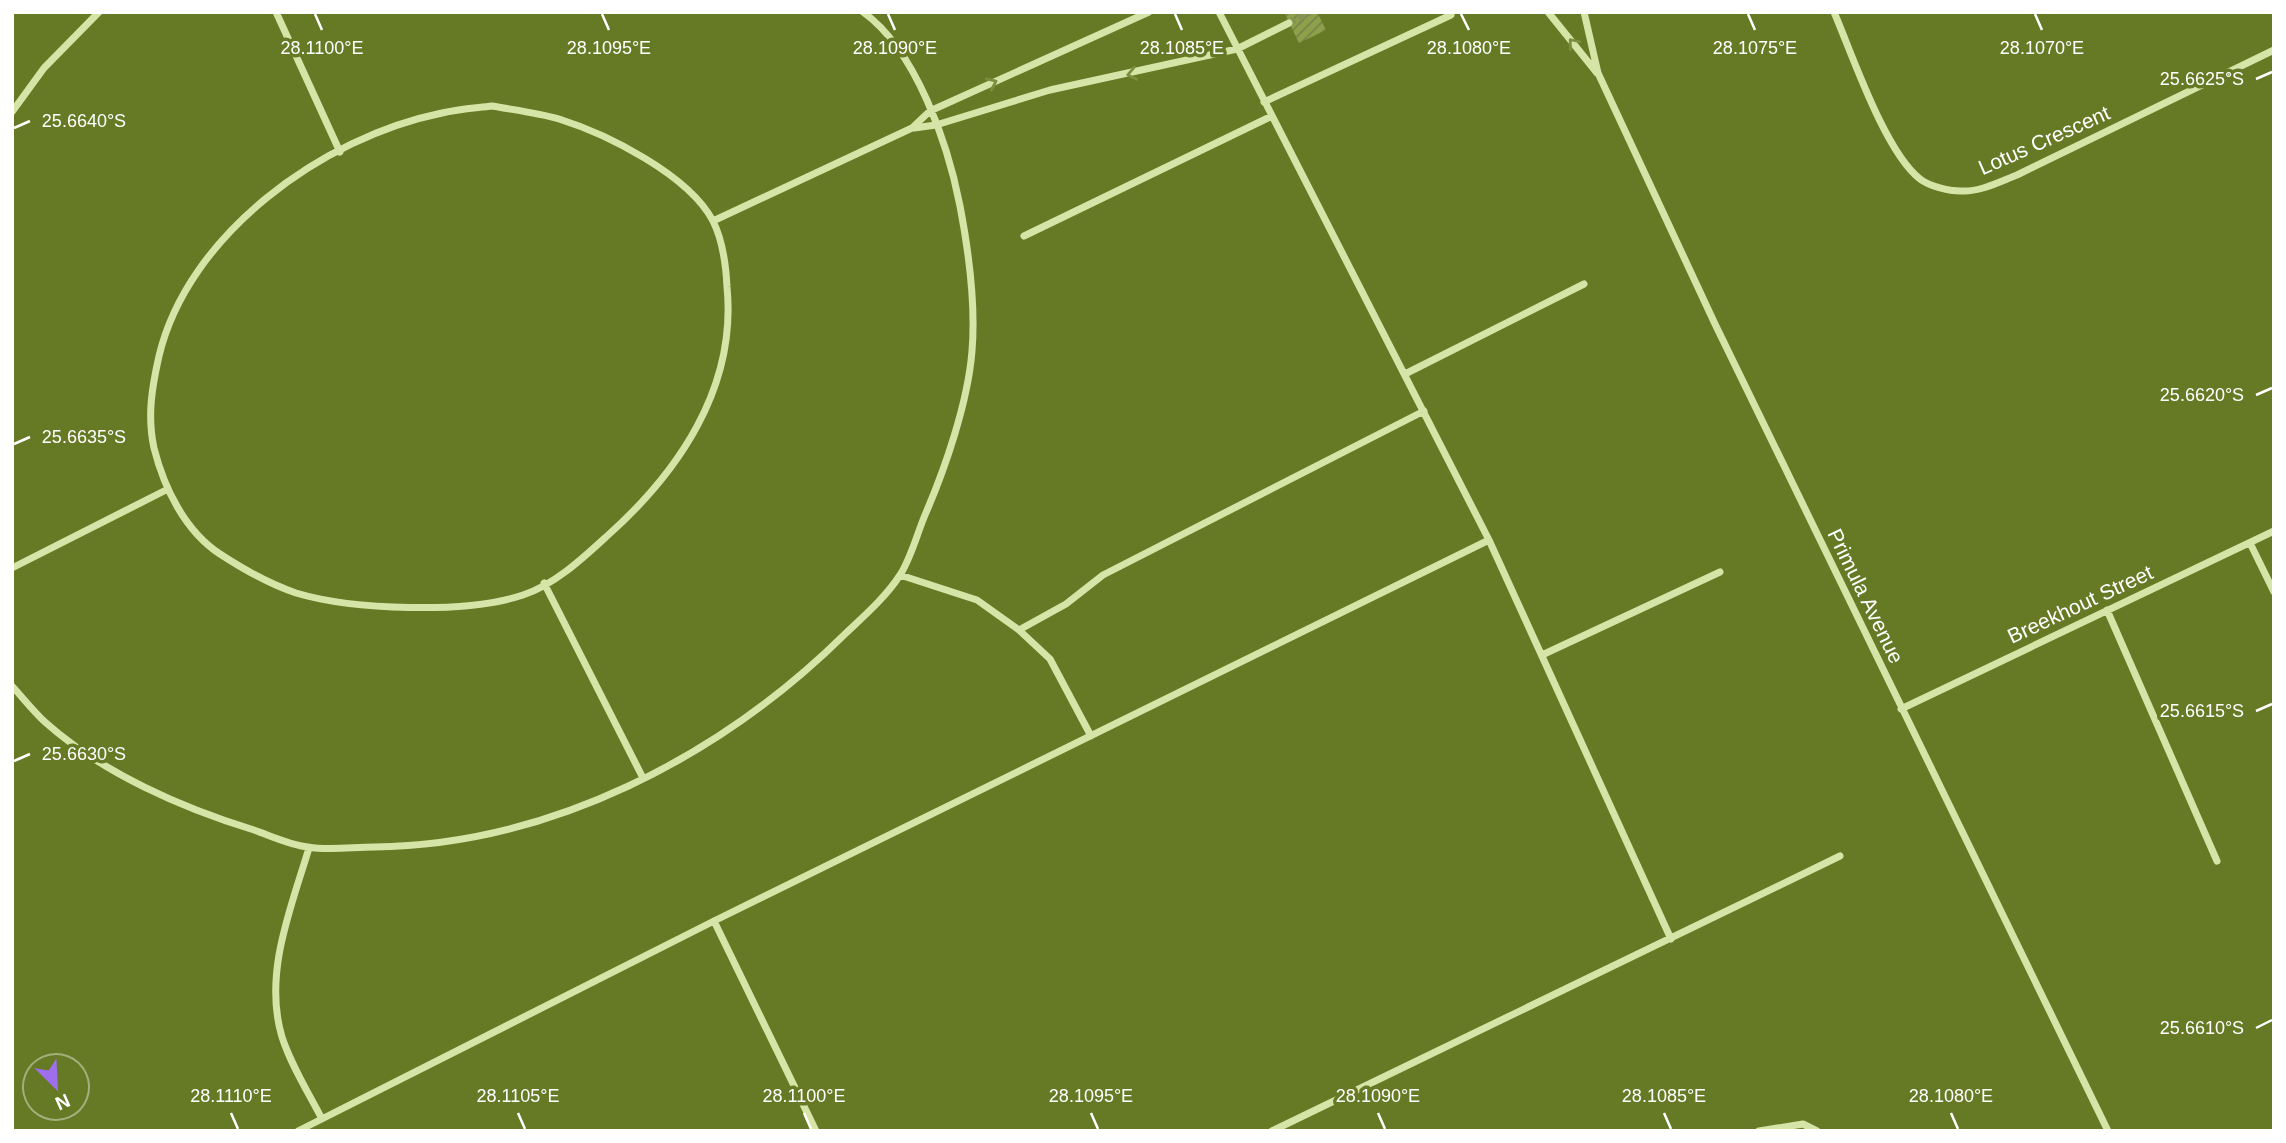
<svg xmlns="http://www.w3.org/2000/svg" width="2286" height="1143" font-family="Helvetica,sans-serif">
<defs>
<pattern id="building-hatch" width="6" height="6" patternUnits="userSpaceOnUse" patternTransform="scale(1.75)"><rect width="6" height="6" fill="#8ea04a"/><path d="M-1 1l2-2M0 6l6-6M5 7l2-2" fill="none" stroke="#77834b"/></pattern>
</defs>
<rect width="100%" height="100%" fill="#667a25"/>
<path fill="url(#building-hatch)" d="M1284,12h33l9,18 -27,13z"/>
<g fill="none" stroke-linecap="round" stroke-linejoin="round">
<path stroke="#859551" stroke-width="7" stroke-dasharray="7 3.5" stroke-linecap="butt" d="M1289,23l21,-11"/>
<path stroke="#d7e4a8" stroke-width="7" d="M276,12l64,140
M1219,12l270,528 182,399
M1548,12l49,61
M1584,12l14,61 117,251 393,807
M1834,12c18,42 51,140 86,167 9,7 28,12 41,12 19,1 38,-9 56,-16l257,-125
M1264,102l187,-87
M492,106c22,4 46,7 67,13 48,15 130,56 154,102 9,18 13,45 14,66 10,101 -49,186 -121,250 -24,22 -52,48 -83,58 -57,19 -170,15 -227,-2 -27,-9 -53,-24 -76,-39 -35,-23 -56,-66 -66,-106 -7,-32 -2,-61 5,-92 29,-122 164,-219 283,-243 16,-4 34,-5 50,-7z
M12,112l32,-44 55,-56
M914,128l22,-3 114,-35 187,-41 52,-26
M713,221l199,-93 18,-17 219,-99
M1024,236l248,-120
M1405,374l179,-90
M2250,543l24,49
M12,568l156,-79
M900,575l77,25 42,30 31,29 41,77
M544,583l99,195
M2107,610l110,251
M1019,630l47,-26 37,-29 321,-164
M1542,655l178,-83
M12,686c11,12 22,26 33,36 57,51 137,86 209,108 17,6 36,15 54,17 21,4 45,0 66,0 176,-2 346,-90 470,-212 19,-18 42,-38 56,-60 11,-17 17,-41 25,-60 20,-46 43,-113 47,-164 4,-48 -3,-98 -12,-145 -12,-62 -44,-156 -97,-194
M1901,709l373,-178
M309,848c-18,60 -46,126 -27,189 9,28 26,55 40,82
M714,921l102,210
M298,1131l416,-210 775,-381
M1272,1131l568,-275
M1759,1131l44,-7 14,7"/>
</g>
<defs><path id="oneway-chevron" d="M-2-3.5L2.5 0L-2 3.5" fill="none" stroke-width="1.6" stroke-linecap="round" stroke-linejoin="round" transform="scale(1.75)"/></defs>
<g stroke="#7d8f3f">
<use href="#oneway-chevron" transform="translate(1573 43) rotate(-130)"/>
<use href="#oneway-chevron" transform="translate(1132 74) rotate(168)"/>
<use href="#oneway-chevron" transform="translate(992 83) rotate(-24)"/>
</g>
<path fill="none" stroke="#fff" stroke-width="2.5" d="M315,14l7,16M602,14l7,16M888,14l7,16M1175,14l7,16M1461,14l8,16M1748,14l7,16M2035,14l7,16M2256,79l16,-7M14,128l16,-7M2256,395l16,-7M14,444l16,-7M2256,711l16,-7M14,761l16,-7M2256,1028l16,-8M231,1113l7,16M518,1113l7,16M804,1113l7,16M1091,1113l7,16M1378,1113l7,16M1664,1113l7,16M1951,1113l7,16"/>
<g text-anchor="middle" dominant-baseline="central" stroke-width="7" stroke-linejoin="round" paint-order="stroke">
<g font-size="21" fill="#fff" stroke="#667a25">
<text transform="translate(2044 140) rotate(-24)">Lotus Crescent</text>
<text transform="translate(1866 596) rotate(64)">Primula Avenue</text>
<text transform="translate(2080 604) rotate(-25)">Breekhout Street</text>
</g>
</g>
<g font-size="18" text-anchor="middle" fill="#fff" stroke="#667a25" stroke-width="7" stroke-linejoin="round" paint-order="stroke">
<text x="322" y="54">28.1100°E</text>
<text x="609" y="54">28.1095°E</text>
<text x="895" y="54">28.1090°E</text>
<text x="1182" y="54">28.1085°E</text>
<text x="1469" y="54">28.1080°E</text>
<text x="1755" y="54">28.1075°E</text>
<text x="2042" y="54">28.1070°E</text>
<text x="2202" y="85">25.6625°S</text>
<text x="84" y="127">25.6640°S</text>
<text x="2202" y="401">25.6620°S</text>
<text x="84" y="443">25.6635°S</text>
<text x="2202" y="717">25.6615°S</text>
<text x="84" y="760">25.6630°S</text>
<text x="2202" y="1034">25.6610°S</text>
<text x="231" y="1102">28.1110°E</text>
<text x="518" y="1102">28.1105°E</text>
<text x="804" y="1102">28.1100°E</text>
<text x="1091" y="1102">28.1095°E</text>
<text x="1378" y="1102">28.1090°E</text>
<text x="1664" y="1102">28.1085°E</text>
<text x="1951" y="1102">28.1080°E</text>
</g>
<rect width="2286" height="1143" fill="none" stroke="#ffffff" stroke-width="28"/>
<g transform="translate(56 1087) rotate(156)"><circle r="33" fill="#667a25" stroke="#a3af7c" stroke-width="2"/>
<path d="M0-5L12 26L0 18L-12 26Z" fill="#9e6eed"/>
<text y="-10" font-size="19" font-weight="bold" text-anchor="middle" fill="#ffffff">N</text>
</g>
</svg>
